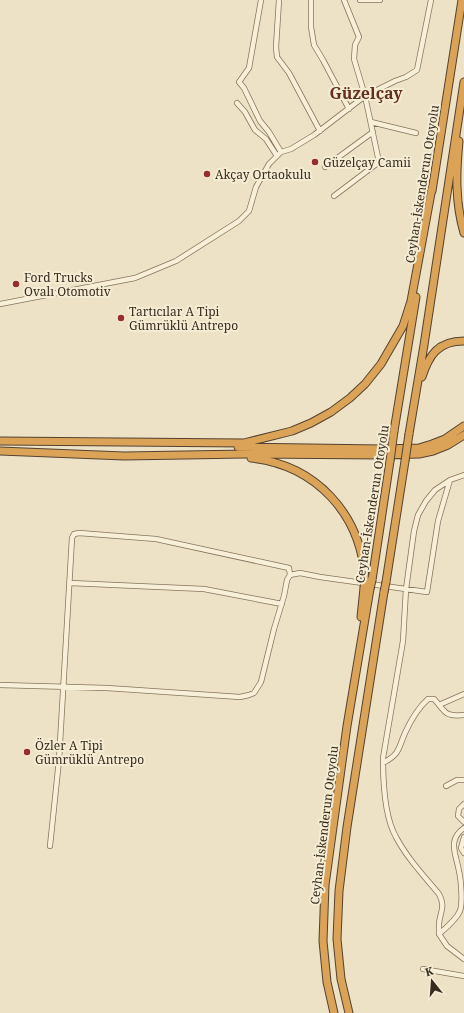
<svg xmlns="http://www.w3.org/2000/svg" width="464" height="1013" font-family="'Noto Serif',serif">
<rect width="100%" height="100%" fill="#ede2c5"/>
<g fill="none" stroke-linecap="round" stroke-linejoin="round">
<g stroke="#87745c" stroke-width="6">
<path id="minor" d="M261,0l-12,68 -10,14 5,6 16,33 9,11 12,20
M279,0l-3,47 1,10 12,16 31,58
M311,0v27l3,18 9,15 26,49
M360,0h20
M237,103l8,9 10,18 11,9 11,17
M371,122l45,11
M325,167l48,-35
M334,196l45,-34 -14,-66 -11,-37 1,-14 4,-8 -15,-37
M0,304l135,-26 41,-17 63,-40 10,-10 7,-24 13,-23 12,-12 10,-3 23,-14 51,-39 30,-15 11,-4 11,-7 14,-70
M464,475l-14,5 -15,10 -9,11 -8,14 -4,16 -8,58 -3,52 -20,117c0,22 2,60 13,79 11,21 28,39 43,57 7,14 1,17 0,30 0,3 0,7 0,10 7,-6 17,-14 21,-23 3,-9 1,-31 -1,-40 -3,-17 -12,-31 5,-43
M70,583l134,6 78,15
M0,685l107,3 133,9 9,-2 5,-2 7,-11 13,-53 10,-33 3,-16 3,-5 10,-2 20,4 107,15 11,-71 12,-41
M439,705l25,-11
M383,763c17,-9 15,-14 22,-30 5,-11 14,-26 23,-34h6c12,13 10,18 30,16
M446,786l11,-6h7
M464,804l-5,5 -1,7 6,6
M464,837l-3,11 3,5
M50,846l9,-86 13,-222 2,-4 5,-1 77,6 133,29 1,7
M439,934l8,12 17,13
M423,969l41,7"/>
</g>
<g stroke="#554230" stroke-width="9">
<path id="highway" d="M459,141c-3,31 -4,61 5,92
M432,191l30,-191
M422,377c7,-22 16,-36 42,-36
M394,431l22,-134
M409,434l15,-89 40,-263
M0,441l244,2 48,-12 19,-8 20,-11 19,-14 15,-14 16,-20 22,-38 8,-25 21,-113
M238,447l145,2 36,-1 13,-4 13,-5 19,-13
M0,451l124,5 122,-2 137,1 36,-1 14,-3 15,-6 16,-10
M251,458c65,7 110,56 114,121
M372,580l18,-119
M386,582l19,-121
M361,617l3,-29
M334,1013l-7,-31 -4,-41 2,-56 22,-159 23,-137
M349,1013l-8,-34 -4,-40 2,-48 8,-64 37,-235"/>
</g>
<use href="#minor" stroke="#f8efd8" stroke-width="4.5"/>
<use href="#highway" stroke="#daa358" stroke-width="7"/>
<g stroke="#554230" stroke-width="9" stroke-linecap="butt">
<path id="highway-bridge" d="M390,461l4,-30
M405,461l4,-27
M364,588l1,-9
M370,589l2,-9
M384,592l2,-10"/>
</g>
<use href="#highway-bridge" stroke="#daa358" stroke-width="7"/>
</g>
<g fill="#952e2d" stroke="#f5ecd4" stroke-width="1.5">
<circle cx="315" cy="162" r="4"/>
<circle cx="207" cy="174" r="4"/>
<circle cx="16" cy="284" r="4"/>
<circle cx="121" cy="318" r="4"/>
<circle cx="27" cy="752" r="4"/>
</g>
<g text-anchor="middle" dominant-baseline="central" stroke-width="4" stroke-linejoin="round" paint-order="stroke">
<g font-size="12" fill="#382c1f" stroke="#f5ecd4" text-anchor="start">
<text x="323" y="162">Güzelçay Camii</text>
<text x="215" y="174">Akçay Ortaokulu</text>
<text x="24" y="277">Ford Trucks<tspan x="24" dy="14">Ovalı Otomotiv</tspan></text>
<text x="129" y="311">Tartıcılar A Tipi<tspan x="129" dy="14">Gümrüklü Antrepo</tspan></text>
<text x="35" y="745">Özler A Tipi<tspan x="35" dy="14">Gümrüklü Antrepo</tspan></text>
</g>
<g font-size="12" fill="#382c1f" stroke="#f5ecd4">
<text transform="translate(422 184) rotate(-81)">Ceyhan-İskenderun Otoyolu</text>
<text transform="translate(372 504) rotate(-81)">Ceyhan-İskenderun Otoyolu</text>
<text transform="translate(324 825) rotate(-83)">Ceyhan-İskenderun Otoyolu</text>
</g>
<g font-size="16" font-weight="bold" fill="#632f20" stroke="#f5ecd4">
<text x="366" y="93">Güzelçay</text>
</g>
</g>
<g transform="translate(432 981) rotate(343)" stroke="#f5ecd4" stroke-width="3" paint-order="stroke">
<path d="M0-3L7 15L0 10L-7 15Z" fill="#382c1f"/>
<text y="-6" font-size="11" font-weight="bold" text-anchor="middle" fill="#382c1f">K</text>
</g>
</svg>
